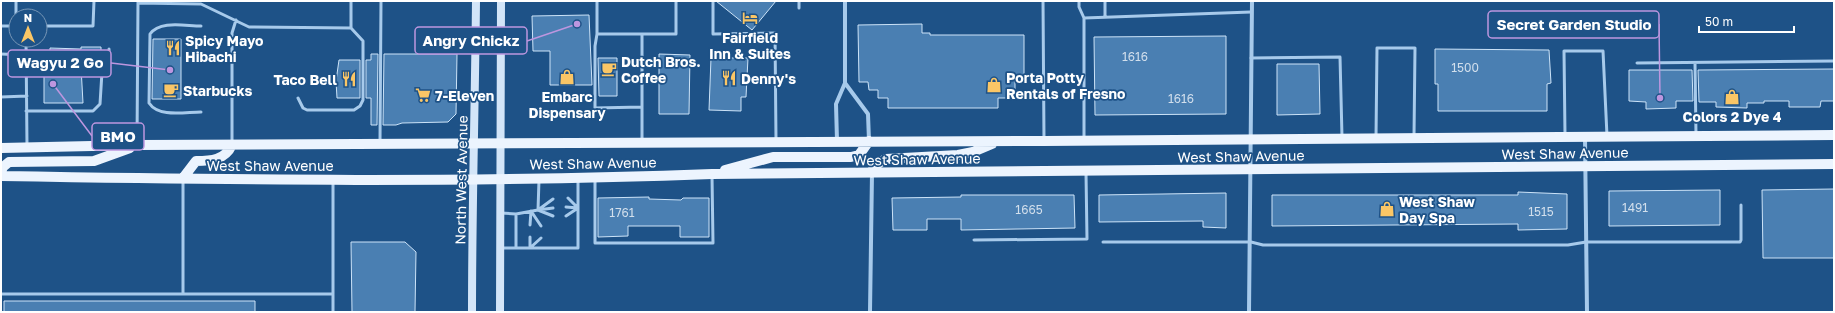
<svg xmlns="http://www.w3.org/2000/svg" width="1835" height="313" font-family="'Golos Text',sans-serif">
<rect width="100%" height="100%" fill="#1e5287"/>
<path fill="#4a7fb2" stroke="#cce3f8" d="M716,1h60l-24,29z
M589,15l3,70h-42v-34h-17l-1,-35z
M922,24v9h8v2h94v45h-9v9h-9l1,9h-9v10h-110v-10h-10v-8h-9l-1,-8h-9l-1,-57z
M1226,36v78l-131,1 -1,-78z
M153,39h28v60h-29z
M81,47h20v20h-20l2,36h-39v-30h6v-25l31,1z
M1435,49l114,1 2,33 -4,1v27h-109v-27h-3z
M371,54h7l-1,71h-6v-27h-5v-38h5z
M384,54h73l-1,60 -8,8 -46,1 -6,2h-13z
M659,54l31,1 -1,59h-30z
M598,58h19v38h-18z
M711,58h37l-2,39h-5v14l-32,-1z
M339,60h21v38h-23l-1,-17z
M1277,64h42l1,50 -43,1z
M1834,69v32h-13l-1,6h-31v-6h-25v2h-17v5l-31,-1v-5h-17l-1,-32z
M1629,70h63l1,31h-17v7l-30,1v-7l-17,-1z
M1834,189v69h-71l-1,-68z
M1720,190v35l-111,1v-35z
M1518,192l49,2v35l-49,1v-6l-246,2v-31h246z
M1226,193v35l-23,-1v-6l-104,1v-27z
M961,195h113l1,33 -114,2v-11h-34v11h-34l-1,-32 69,-1z
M649,197v2l32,1 2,-2h26v39h-29v-11h-52v10l-30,1v-39z
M351,242h54l11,10 -1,60h-63z
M4,301h251v11h-251z"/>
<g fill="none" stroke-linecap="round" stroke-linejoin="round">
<path stroke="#a7caeb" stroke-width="3" d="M597,1v33h79v-33
M713,1v33l62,-1 1,107
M799,1v7
M1043,1l1,139
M1079,1v6l5,11
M138,3l63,1 48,23 102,1v-27
M16,16v-15
M1105,17v-16
M1,26h15
M40,26h53l1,-25
M597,34l-2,12v62l47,-1
M26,40l1,106
M1,54l25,1
M1251,58l89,-1 2,80
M1637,63l197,-2
M1695,63l1,72
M1,97l26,-1
M298,98l5,10 4,2h47l6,-4 3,-6v-59l-12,-13
M26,111h67l7,-7 2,-32 7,-11v-12
M201,112c-16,0 -42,6 -52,-9l1,-69c10,-14 35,-8 51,-8
M1565,135l-1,-84h39l4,85
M1376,137l1,-89h38l-1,88
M1084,139v-121l167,-6
M642,140v-106
M380,141l1,-140
M137,143l1,-142
M232,143v-110l4,-13
M183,180v114
M539,180l-1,30 15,-11
M595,180v63h118l-1,-67
M333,181v131
M568,198l10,10
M566,207l12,1 -12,8
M501,213l15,1
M553,216l-15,-6 15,-2
M530,225l1,-14 10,15
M530,237v11l11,-10
M974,240l113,-1 -1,-66
M1103,242h148l12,3h305l18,-3h154l1,-2v-35
M500,248h78v-68
M516,248v-34l22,-4
M1,294h332"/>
<path stroke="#a7caeb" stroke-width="4" d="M845,83l23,31 1,27
M1585,137l2,175
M837,141l-1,-37 9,-21v-82
M870,312l2,-139
M1249,312l3,-311"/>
<path stroke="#d3e5f8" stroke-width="8" d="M472,312c0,-104 3,-207 4,-311
M500,312l1,-311"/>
<path stroke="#ecf4fe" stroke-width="10" d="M1,148l136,-3 907,-4 790,-6
M725,170l48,-13h78l8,-2 10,-14
M1,172l2,-5 6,-5 85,-1 36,-13
M872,173l3,-8 11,-6 72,-4 15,-3 19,-8
M1,176c237,4 474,7 711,-2l1122,-10
M183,178l13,-17c15,0 29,-1 36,-16"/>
</g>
<defs>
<g id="hotel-bare" transform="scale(1.2)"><path d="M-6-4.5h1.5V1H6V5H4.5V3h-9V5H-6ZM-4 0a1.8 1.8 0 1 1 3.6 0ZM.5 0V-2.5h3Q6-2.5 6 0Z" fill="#fac666" stroke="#1e5287" stroke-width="2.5" paint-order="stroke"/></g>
<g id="restaurant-bare" transform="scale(1.2)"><path d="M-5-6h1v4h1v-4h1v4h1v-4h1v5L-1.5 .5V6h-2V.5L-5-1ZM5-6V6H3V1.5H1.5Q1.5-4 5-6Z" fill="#fac666" stroke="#1e5287" stroke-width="2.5" paint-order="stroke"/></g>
<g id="cafe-bare" transform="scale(1.2)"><path d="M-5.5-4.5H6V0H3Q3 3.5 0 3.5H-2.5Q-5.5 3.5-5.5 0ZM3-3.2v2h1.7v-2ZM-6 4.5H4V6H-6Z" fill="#fac666" stroke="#1e5287" stroke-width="2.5" paint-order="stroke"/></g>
<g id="shop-bare" transform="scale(1.2)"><path d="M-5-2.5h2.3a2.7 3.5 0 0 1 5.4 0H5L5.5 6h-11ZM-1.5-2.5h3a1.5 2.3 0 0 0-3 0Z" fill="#fac666" stroke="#1e5287" stroke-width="2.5" paint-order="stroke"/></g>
<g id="supermarket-bare" transform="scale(1.2)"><path d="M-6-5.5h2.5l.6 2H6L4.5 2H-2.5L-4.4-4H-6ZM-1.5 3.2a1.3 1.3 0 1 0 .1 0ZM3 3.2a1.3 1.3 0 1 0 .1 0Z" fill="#fac666" stroke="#1e5287" stroke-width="2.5" paint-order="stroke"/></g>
</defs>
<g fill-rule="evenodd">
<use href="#hotel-bare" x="750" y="18"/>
<use href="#restaurant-bare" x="173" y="48"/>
<use href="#cafe-bare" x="609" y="69"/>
<use href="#shop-bare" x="567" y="77"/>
<use href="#restaurant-bare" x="729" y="78"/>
<use href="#restaurant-bare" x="349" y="79"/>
<use href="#shop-bare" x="994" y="85"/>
<use href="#cafe-bare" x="171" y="90"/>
<use href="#supermarket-bare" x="423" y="95"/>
<use href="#shop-bare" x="1732" y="97"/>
<use href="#shop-bare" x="1387" y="209"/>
</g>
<g text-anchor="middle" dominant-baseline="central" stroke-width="3.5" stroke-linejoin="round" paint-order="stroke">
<g font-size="12" fill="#d2dfec">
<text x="1135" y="56">1616</text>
<text x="1465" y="67">1500</text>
<text x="1181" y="98">1616</text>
<text x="1635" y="207">1491</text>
<text x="1029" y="209">1665</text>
<text x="1541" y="211">1515</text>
<text x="622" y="212">1761</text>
</g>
<g font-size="14" font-weight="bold" fill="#fff" stroke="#1e5287" text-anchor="start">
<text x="750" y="37" text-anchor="middle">Fairfield<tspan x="750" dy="16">Inn &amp; Suites</tspan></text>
<text x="185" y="40">Spicy Mayo<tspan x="185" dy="16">Hibachi</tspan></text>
<text x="621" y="61">Dutch Bros.<tspan x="621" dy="16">Coffee</tspan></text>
<text x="1006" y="77">Porta Potty<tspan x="1006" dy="16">Rentals of Fresno</tspan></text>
<text x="741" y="78">Denny's</text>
<text x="337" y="79" text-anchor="end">Taco Bell</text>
<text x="183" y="90">Starbucks</text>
<text x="435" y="95">7-Eleven</text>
<text x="567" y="96" text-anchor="middle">Embarc<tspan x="567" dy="16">Dispensary</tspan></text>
<text x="1732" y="116" text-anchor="middle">Colors 2 Dye 4</text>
<text x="1399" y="201">West Shaw<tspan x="1399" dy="16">Day Spa</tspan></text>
</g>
<g font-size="14" fill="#fff" stroke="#1e5287">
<text transform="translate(1565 153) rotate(-1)">West Shaw Avenue</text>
<text transform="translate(1241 156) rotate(-1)">West Shaw Avenue</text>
<text transform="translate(917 159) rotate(-1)">West Shaw Avenue</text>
<text transform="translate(593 163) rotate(-1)">West Shaw Avenue</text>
<text x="270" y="165">West Shaw Avenue</text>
<text transform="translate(461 180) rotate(-89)">North West Avenue</text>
</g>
</g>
<path fill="none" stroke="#bd96df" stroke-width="1.5" d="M1660 98L1659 24M577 24L527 41M170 70L111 63M53 84L92 136"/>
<g fill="#bd96df" stroke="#1e5287" stroke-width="1.5">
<circle cx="1660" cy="98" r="4"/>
<circle cx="577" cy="24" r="4"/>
<circle cx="170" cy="70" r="4"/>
<circle cx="53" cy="84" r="4"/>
</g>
<g fill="#1e5287" stroke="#bd96df" stroke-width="1.5">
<rect x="1488" y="11" width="171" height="27" rx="4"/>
<rect x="415" y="27" width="112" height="27" rx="4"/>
<rect x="8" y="50" width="103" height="27" rx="4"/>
<rect x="92" y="123" width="52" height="27" rx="4"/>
</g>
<g font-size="15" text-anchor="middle" font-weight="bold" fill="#fff">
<text x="1574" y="30">Secret Garden Studio</text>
<text x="471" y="46">Angry Chickz</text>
<text x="60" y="68">Wagyu 2 Go</text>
<text x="118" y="142">BMO</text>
</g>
<rect width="1835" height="313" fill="none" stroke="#ffffff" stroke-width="4"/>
<g transform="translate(28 28)"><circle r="19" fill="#1e5287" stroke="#7897b7"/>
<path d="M0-3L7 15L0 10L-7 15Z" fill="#fac666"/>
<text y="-6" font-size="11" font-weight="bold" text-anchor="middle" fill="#ffffff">N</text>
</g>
<path d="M1699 26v6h95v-6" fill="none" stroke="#ffffff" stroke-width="2"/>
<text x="1705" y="26" font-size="12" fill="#ffffff" stroke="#1e5287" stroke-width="3" paint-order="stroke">50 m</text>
</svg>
